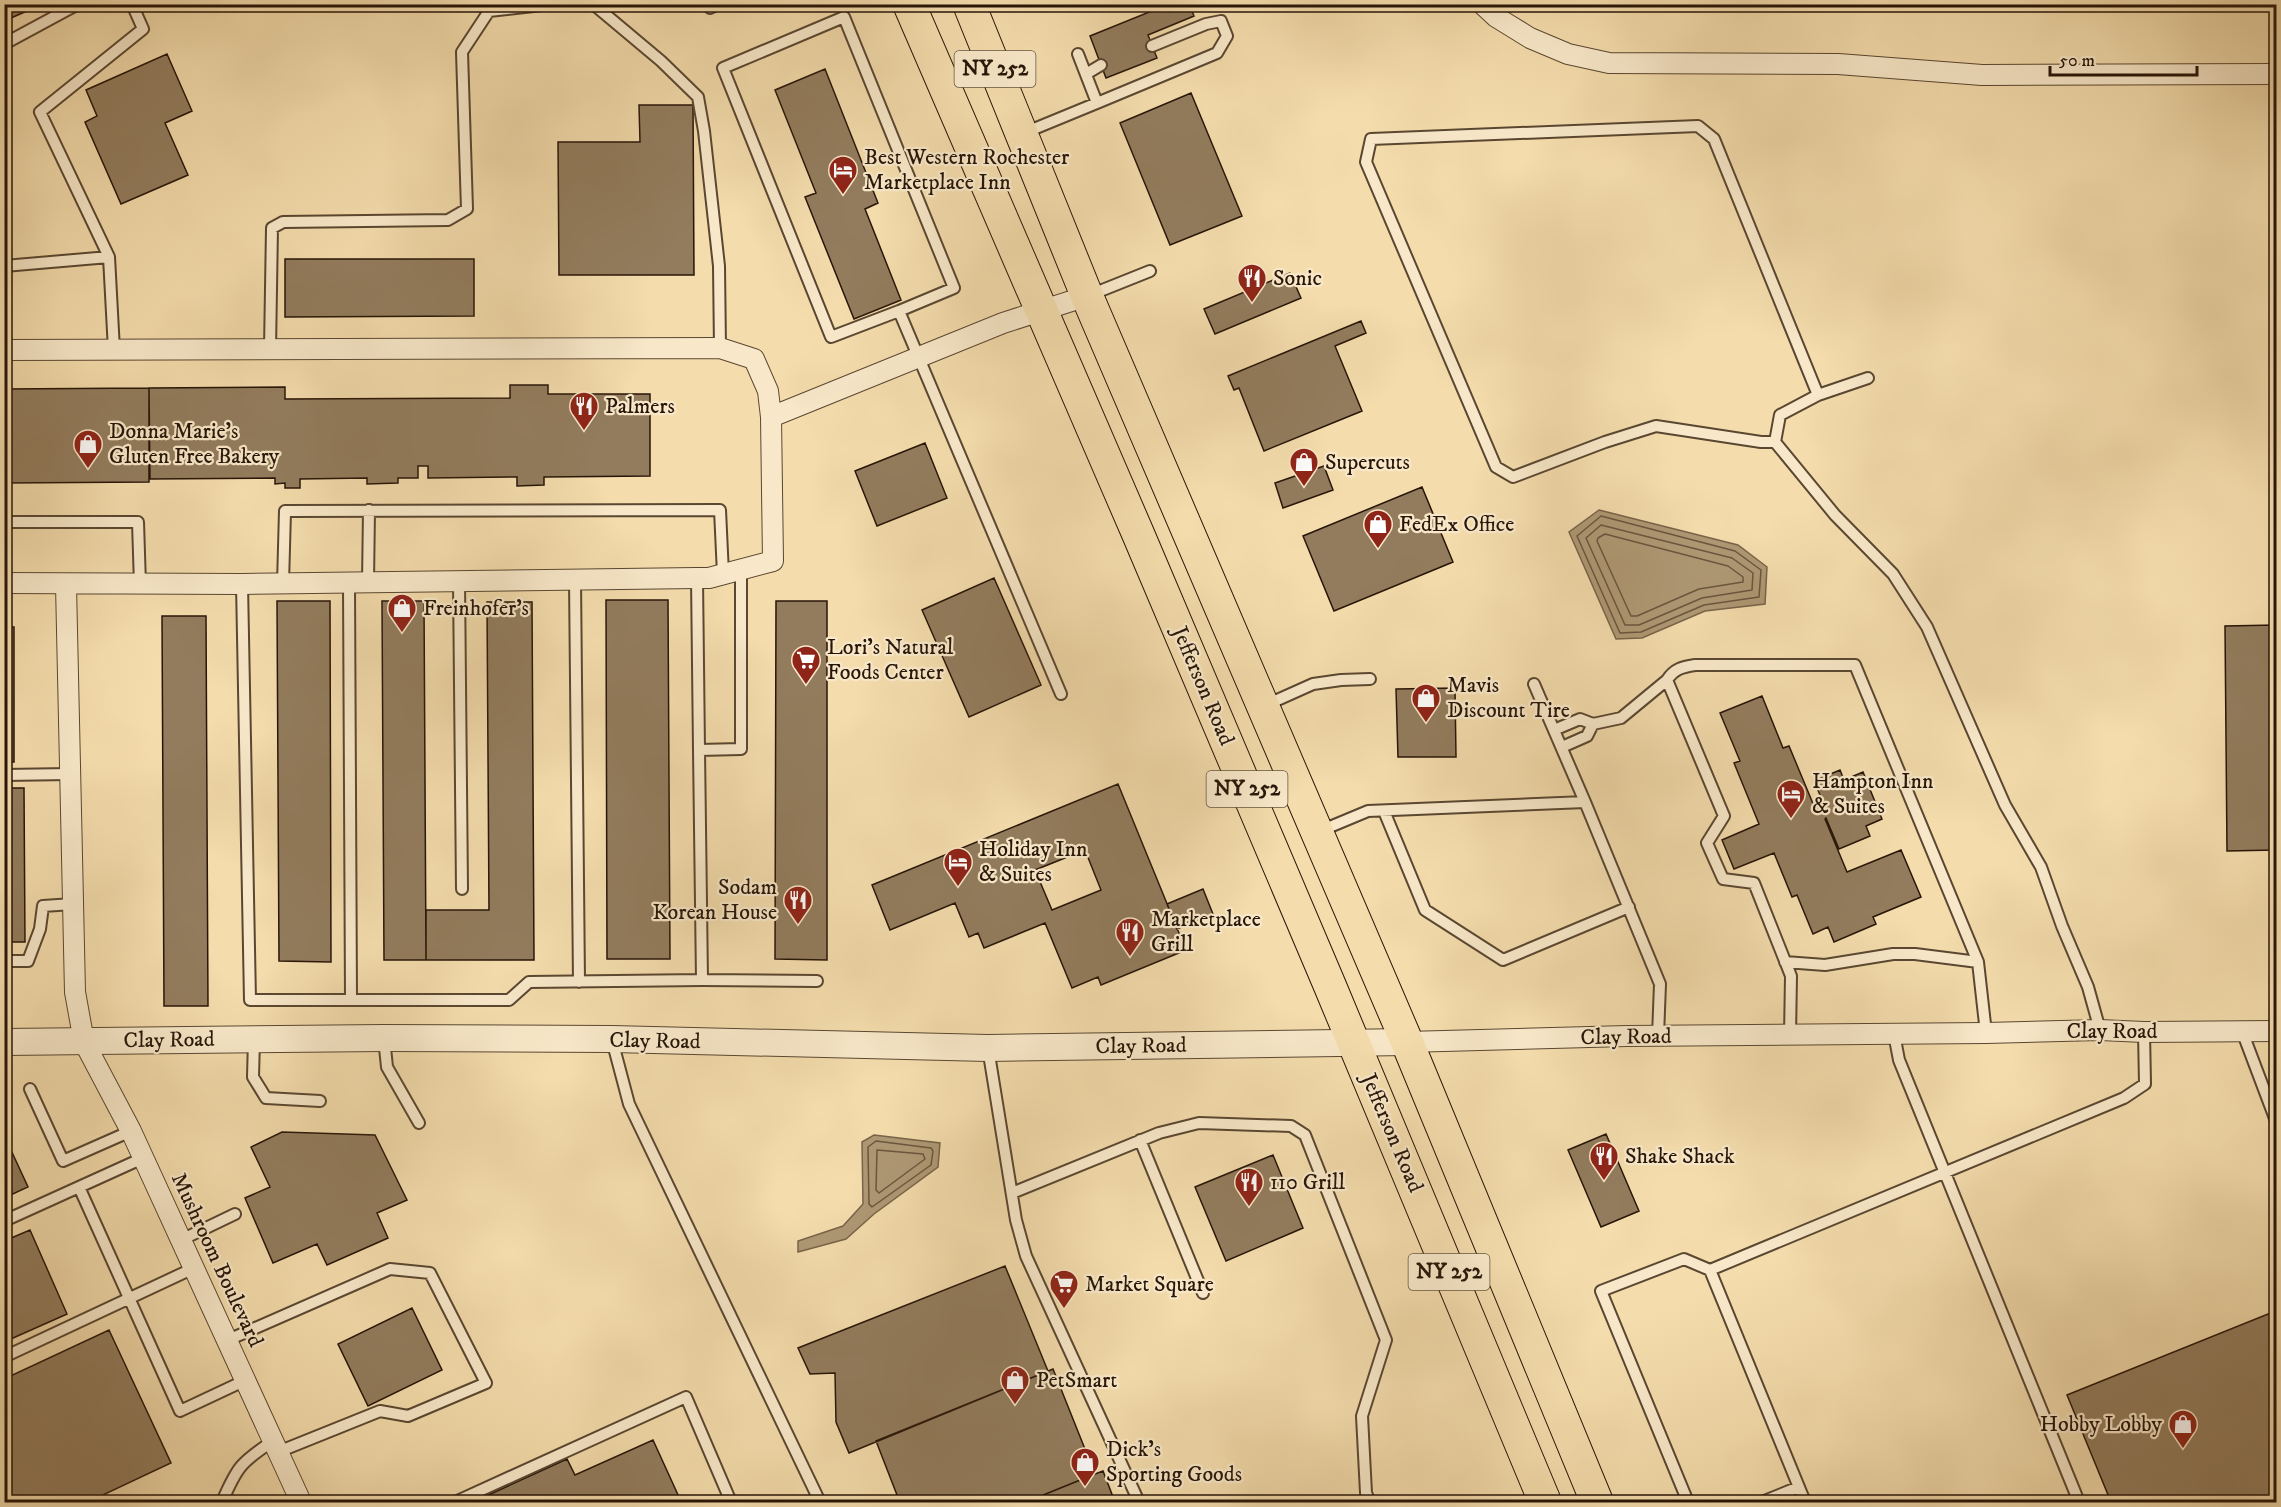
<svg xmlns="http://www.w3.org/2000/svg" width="2281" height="1507" font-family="'IM FELL DW Pica',serif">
<rect width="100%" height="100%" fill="#f4dcac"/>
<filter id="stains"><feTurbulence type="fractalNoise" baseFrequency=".00333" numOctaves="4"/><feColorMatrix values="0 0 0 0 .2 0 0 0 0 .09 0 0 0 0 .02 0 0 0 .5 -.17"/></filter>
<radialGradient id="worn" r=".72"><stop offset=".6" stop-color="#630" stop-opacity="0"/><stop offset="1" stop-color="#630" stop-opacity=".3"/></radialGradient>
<path fill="#ae9874" stroke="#786449" stroke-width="1.5" d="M1599,510l139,35 29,22 -2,37 -60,7 -63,27 -26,1 -47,-107z
M874,1135l66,8 -2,24 -64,47 -28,25 -48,13v-11l45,-15 20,-22 -1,-62z"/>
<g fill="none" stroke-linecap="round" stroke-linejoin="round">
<path stroke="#6a563e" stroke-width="1.5" d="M1601,516l134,35 26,19 -2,27 -55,8 -63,27 -21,1 -43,-97z
M1601,525l131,33 21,15 -1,17 -50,8 -63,27h-14l-39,-87z
M1605,534l123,32 15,11v5l-44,7 -62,27h-6l-34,-75 1,-3z
M876,1141l55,7 2,3 -2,14 -59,42 -3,-3 -1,-57z
M877,1150l46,4 2,5 -46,34 -3,-3z"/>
</g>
<path fill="#927c5d" stroke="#271508" stroke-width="1.5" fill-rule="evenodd" d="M4,4h39l-39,17z
M1169,4h20l5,12 -46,19 9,23 -51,20 -16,-42z
M167,54l25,57 -27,12 23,52 -67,29 -36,-82 12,-6 -11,-26z
M825,69l53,134 -13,6 36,91 -47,19 -49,-122 11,-4 -41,-103z
M1191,93l51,123 -72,29 -50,-122z
M639,105h54l1,170h-135l-1,-133h82z
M285,259h189v57l-189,1z
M1290,273l11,25 -86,36 -11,-25z
M1361,321l5,12 -31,13 27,65 -98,40 -25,-63 -5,2 -6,-14z
M510,385h38v9h102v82l-106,1v8l-27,1v-9l-89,1v-12h-10v12h-20v5l-31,1v-6l-67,1v9h-15v-5l-10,1v-6l-125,1 -1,-91 136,-1v12l225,-1z
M149,388v94l-145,1v-94z
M925,443l22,55 -70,28 -22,-55z
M1324,466l9,24 -50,18 -8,-25z
M1422,487l31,75 -119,49 -31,-75z
M994,578l47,107 -72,32 -47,-107z
M606,600h62l2,359h-63z
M277,601h53l1,361 -52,-1z
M382,601h42l2,359h-42z
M776,601h51v359l-52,-1z
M487,602h45l2,358h-108v-50h63z
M162,616h44l2,390h-44z
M2276,625v225l-49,1 -2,-225z
M4,627h10v135h-10z
M1455,688l1,69h-58l-2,-68z
M1762,696l21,52 6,-2 25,60 9,-4 -9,-21 26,-11 4,10 19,-8 19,47 -16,7 4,10 -31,13 -13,-31 -1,1 22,53 54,-22 20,47 -48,20 3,7 -42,18 -6,-15 -15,7 -16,-39 -5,2 -18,-44 -40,16 -12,-29 37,-16 -25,-61 6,-2 -20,-48z
M1118,784l68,166 -85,35 -3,-8 -26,11 -27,-65 -61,25 -6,-15 -9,4 -14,-34 -65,27 -18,-45zM1085,850l16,40 -49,20 -17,-40z
M4,788h20l1,154h-21z
M1203,889l10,25 -36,15 -10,-25z
M282,1132l93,3 32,65 -30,13 11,25 -61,27 -10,-21 -44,19 -28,-65 25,-11 -19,-40z
M1606,1134l33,77 -38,16 -33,-77z
M4,1135l24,52 -24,11z
M1273,1155l30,73 -77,33 -31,-74z
M30,1230l37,84 -63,28v-101z
M1005,1266l43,105 -199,82 -13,-31 -1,-49 -25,1 -12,-26z
M412,1308l30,62 -74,36 -30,-62z
M2273,1312l3,10v180h-165l-44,-107z
M109,1330l62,133 -83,39h-84v-123z
M1053,1369l42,105 -69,28h-138l9,-7 -21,-54z
M653,1440l26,57 -13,5h-193l94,-43 8,16z
M1103,1471l12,31h-89l69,-28z"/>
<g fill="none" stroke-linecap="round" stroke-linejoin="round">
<g stroke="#5a4731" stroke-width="14">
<path id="service" d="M593,4l68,57 37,36 6,34 15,135 1,82
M709,4l1,4 8,-4
M4,44l74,-40
M1086,74l15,-9
M1097,103l120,-50 10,-17 -6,-15 -15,3 -54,22
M1024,133l73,-30 -19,-49
M109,257l5,93
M4,266l105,-9 -69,-145 103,-83 -11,-25
M1090,295l60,-24
M899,311l55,-23 -110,-271 -121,51 108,269 68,-26 162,383
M270,349l2,-121 11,-6 165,-2 19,-11 -5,-157 27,-41 62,-7
M1868,378l-50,17 -104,-256 -16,-13 -327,13 -5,23 130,305 17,10 92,-35 51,-16 105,16h14l60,73 58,59 34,53 78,178 36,62 21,59 26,61 12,43
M1775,442l5,-27 38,-20
M4,522h134l2,63
M697,578l2,172 42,-1v-180
M575,580l4,402
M459,581l3,308
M368,582l1,-72
M349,583l2,417
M242,584l8,416h259l20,-18 173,-2 115,1
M283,584l2,-73 435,-1 3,64
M1667,680l57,136 -17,27 16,36 31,4 37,93 -1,59
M1534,684l51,118 75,182 -2,52
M1266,705l47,-21 28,-4 29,-1
M1554,730l26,-11 13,5
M1562,747l25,-11 6,-12 28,-6 46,-38c7,-11 15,-13 28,-15h160l123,297 8,71
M699,750l3,230
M4,775l66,-1
M1384,811l41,99 78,50 126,-53
M1320,831l48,-20 217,-9
M4,961h24l12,-32 3,-23 30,-2
M1785,962l40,3 68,-11h22l63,8
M2242,1031l34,90
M1894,1034l5,26 180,442
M384,1038l3,29 32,56
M254,1039l-1,38 13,21 54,3
M612,1040l17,64 191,398
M988,1048l28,172 10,36 113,246
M30,1089l33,72 68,-30
M1140,1140l63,153
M79,1187l101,224 66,-31
M1012,1193l147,-60 40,-10 92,3 14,9 81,205 -24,76 4,77 4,9
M4,1221l139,-63
M181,1240l54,-26
M1710,1270l414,-172 21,-14 -1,-52
M228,1340l162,-71 40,4 56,110 -78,33 -28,-5 -102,41
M4,1357l190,-89
M222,1502c15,-35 19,-40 51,-61
M455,1502l231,-105 45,105
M1688,1502l-87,-211 83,-32 26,11 95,232
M1762,1502l37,-15"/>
</g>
<g stroke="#5a4731" stroke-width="22">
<path id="minor" d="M1482,4l14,13 34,21 38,16 41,9 229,1 144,11 294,-1
M4,350l716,-2 34,11 14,32 3,26
M4,583l238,1 455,-6h12l64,-17 -2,-144 232,-94 84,-27
M66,585l9,407 9,50 47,89 170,371
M1407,1042l220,-6 359,-3 114,-3 44,2 132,-1"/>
</g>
<g stroke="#5a4731" stroke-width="28">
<path id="tertiary" d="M4,1042l380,-4 228,1 376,9 419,-6"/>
</g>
<g stroke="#271508" stroke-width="34">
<path id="primary" d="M909,4l230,532 191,450 215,516
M969,4l118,292 320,746 190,460"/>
</g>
<use href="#service" stroke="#f8e8c9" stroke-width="10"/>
<use href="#minor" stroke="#f8e8c9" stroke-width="20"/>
<use href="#tertiary" stroke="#f8e8c9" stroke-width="26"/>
<use href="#primary" stroke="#f4dcac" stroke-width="32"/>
</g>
<defs>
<g id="hotel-pin" transform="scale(1.5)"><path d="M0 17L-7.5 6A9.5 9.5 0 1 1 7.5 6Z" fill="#8f2418" stroke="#f8e8c9"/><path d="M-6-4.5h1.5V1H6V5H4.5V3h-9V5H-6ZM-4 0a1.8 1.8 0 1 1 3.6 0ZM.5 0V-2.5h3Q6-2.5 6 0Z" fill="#fff"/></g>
<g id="restaurant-pin" transform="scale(1.5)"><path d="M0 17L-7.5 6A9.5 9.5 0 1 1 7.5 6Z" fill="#8f2418" stroke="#f8e8c9"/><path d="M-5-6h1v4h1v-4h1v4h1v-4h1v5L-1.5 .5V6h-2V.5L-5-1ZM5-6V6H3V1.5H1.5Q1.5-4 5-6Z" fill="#fff"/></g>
<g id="shop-pin" transform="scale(1.5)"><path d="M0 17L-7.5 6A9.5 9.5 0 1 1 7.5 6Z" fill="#8f2418" stroke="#f8e8c9"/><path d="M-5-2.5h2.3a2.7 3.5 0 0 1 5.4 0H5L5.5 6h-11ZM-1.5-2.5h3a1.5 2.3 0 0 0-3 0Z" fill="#fff"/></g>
<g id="supermarket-pin" transform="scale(1.5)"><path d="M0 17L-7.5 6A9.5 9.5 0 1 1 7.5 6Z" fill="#8f2418" stroke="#f8e8c9"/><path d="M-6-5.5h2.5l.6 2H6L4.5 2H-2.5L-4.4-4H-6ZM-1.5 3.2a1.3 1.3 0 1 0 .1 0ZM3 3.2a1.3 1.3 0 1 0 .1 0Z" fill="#fff"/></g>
</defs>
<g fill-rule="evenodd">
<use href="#hotel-pin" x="843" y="170"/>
<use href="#restaurant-pin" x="1252" y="278"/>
<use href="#restaurant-pin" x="584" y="406"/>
<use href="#shop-pin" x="88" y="444"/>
<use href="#shop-pin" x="1304" y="462"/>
<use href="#shop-pin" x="1378" y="524"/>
<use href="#shop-pin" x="402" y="608"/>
<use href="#supermarket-pin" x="806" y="660"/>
<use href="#shop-pin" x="1426" y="698"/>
<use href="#hotel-pin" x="1791" y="794"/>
<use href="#hotel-pin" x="958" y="862"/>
<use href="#restaurant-pin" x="798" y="900"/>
<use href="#restaurant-pin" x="1130" y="932"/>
<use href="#restaurant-pin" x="1604" y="1156"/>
<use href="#restaurant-pin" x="1249" y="1182"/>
<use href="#supermarket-pin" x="1064" y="1284"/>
<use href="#shop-pin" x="1015" y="1380"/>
<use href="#shop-pin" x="2183" y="1424"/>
<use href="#shop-pin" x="1085" y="1462"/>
</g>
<g text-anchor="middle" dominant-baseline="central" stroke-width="4.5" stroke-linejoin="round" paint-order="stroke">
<g fill="#f8e8c9" stroke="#665442" stroke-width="1.5">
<rect x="954.5" y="51" width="81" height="36" rx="4.5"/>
<rect x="1206.5" y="771" width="81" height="36" rx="4.5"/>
<rect x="1408.5" y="1254" width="81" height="36" rx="4.5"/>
</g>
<g font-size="21" font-weight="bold" fill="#271508">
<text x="995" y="69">NY 252</text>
<text x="1247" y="789">NY 252</text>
<text x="1449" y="1272">NY 252</text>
</g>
<g font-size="22" fill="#271508" stroke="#f8e8c9" text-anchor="start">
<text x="864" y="157">Best Western Rochester<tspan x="864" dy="25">Marketplace Inn</tspan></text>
<text x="1273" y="278">Sonic</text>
<text x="605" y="406">Palmers</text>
<text x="109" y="431">Donna Marie's<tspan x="109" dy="25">Gluten Free Bakery</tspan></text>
<text x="1325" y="462">Supercuts</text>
<text x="1399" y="524">FedEx Office</text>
<text x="423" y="608">Freinhofer's</text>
<text x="827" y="647">Lori's Natural<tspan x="827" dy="25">Foods Center</tspan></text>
<text x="1447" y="685">Mavis<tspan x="1447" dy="25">Discount Tire</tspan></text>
<text x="1812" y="781">Hampton Inn<tspan x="1812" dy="25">&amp; Suites</tspan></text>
<text x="979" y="849">Holiday Inn<tspan x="979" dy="25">&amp; Suites</tspan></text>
<text x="777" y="887" text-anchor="end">Sodam<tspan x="777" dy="25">Korean House</tspan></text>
<text x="1151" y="919">Marketplace<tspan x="1151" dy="25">Grill</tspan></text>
<text x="1625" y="1156">Shake Shack</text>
<text x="1270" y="1182">110 Grill</text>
<text x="1085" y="1284">Market Square</text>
<text x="1036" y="1380">PetSmart</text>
<text x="2162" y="1424" text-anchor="end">Hobby Lobby</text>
<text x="1106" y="1449">Dick's<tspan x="1106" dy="25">Sporting Goods</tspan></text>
</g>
<g font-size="22" fill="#271508" stroke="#f8e8c9">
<text transform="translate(1203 686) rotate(67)">Jefferson Road</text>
<text x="2112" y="1031">Clay Road</text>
<text transform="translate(1626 1037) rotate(-1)">Clay Road</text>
<text transform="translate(169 1040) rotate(-1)">Clay Road</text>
<text transform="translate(655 1041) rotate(1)">Clay Road</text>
<text transform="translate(1141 1046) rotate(-1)">Clay Road</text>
<text transform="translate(1392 1133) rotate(67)">Jefferson Road</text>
<text transform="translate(217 1260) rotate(65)">Mushroom Boulevard</text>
</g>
</g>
<rect width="2281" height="1507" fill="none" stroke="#f4dcac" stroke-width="24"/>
<rect x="6" y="6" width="2269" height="1495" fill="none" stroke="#271508" stroke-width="3"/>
<rect x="12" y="12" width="2257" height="1483" fill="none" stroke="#271508" stroke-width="1.5"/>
<path d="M2050 66v9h147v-9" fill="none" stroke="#271508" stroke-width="3"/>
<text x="2059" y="66" font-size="18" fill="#271508" stroke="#f8e8c9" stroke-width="4.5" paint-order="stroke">50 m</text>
<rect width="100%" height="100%" filter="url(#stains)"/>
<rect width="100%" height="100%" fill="url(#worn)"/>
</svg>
